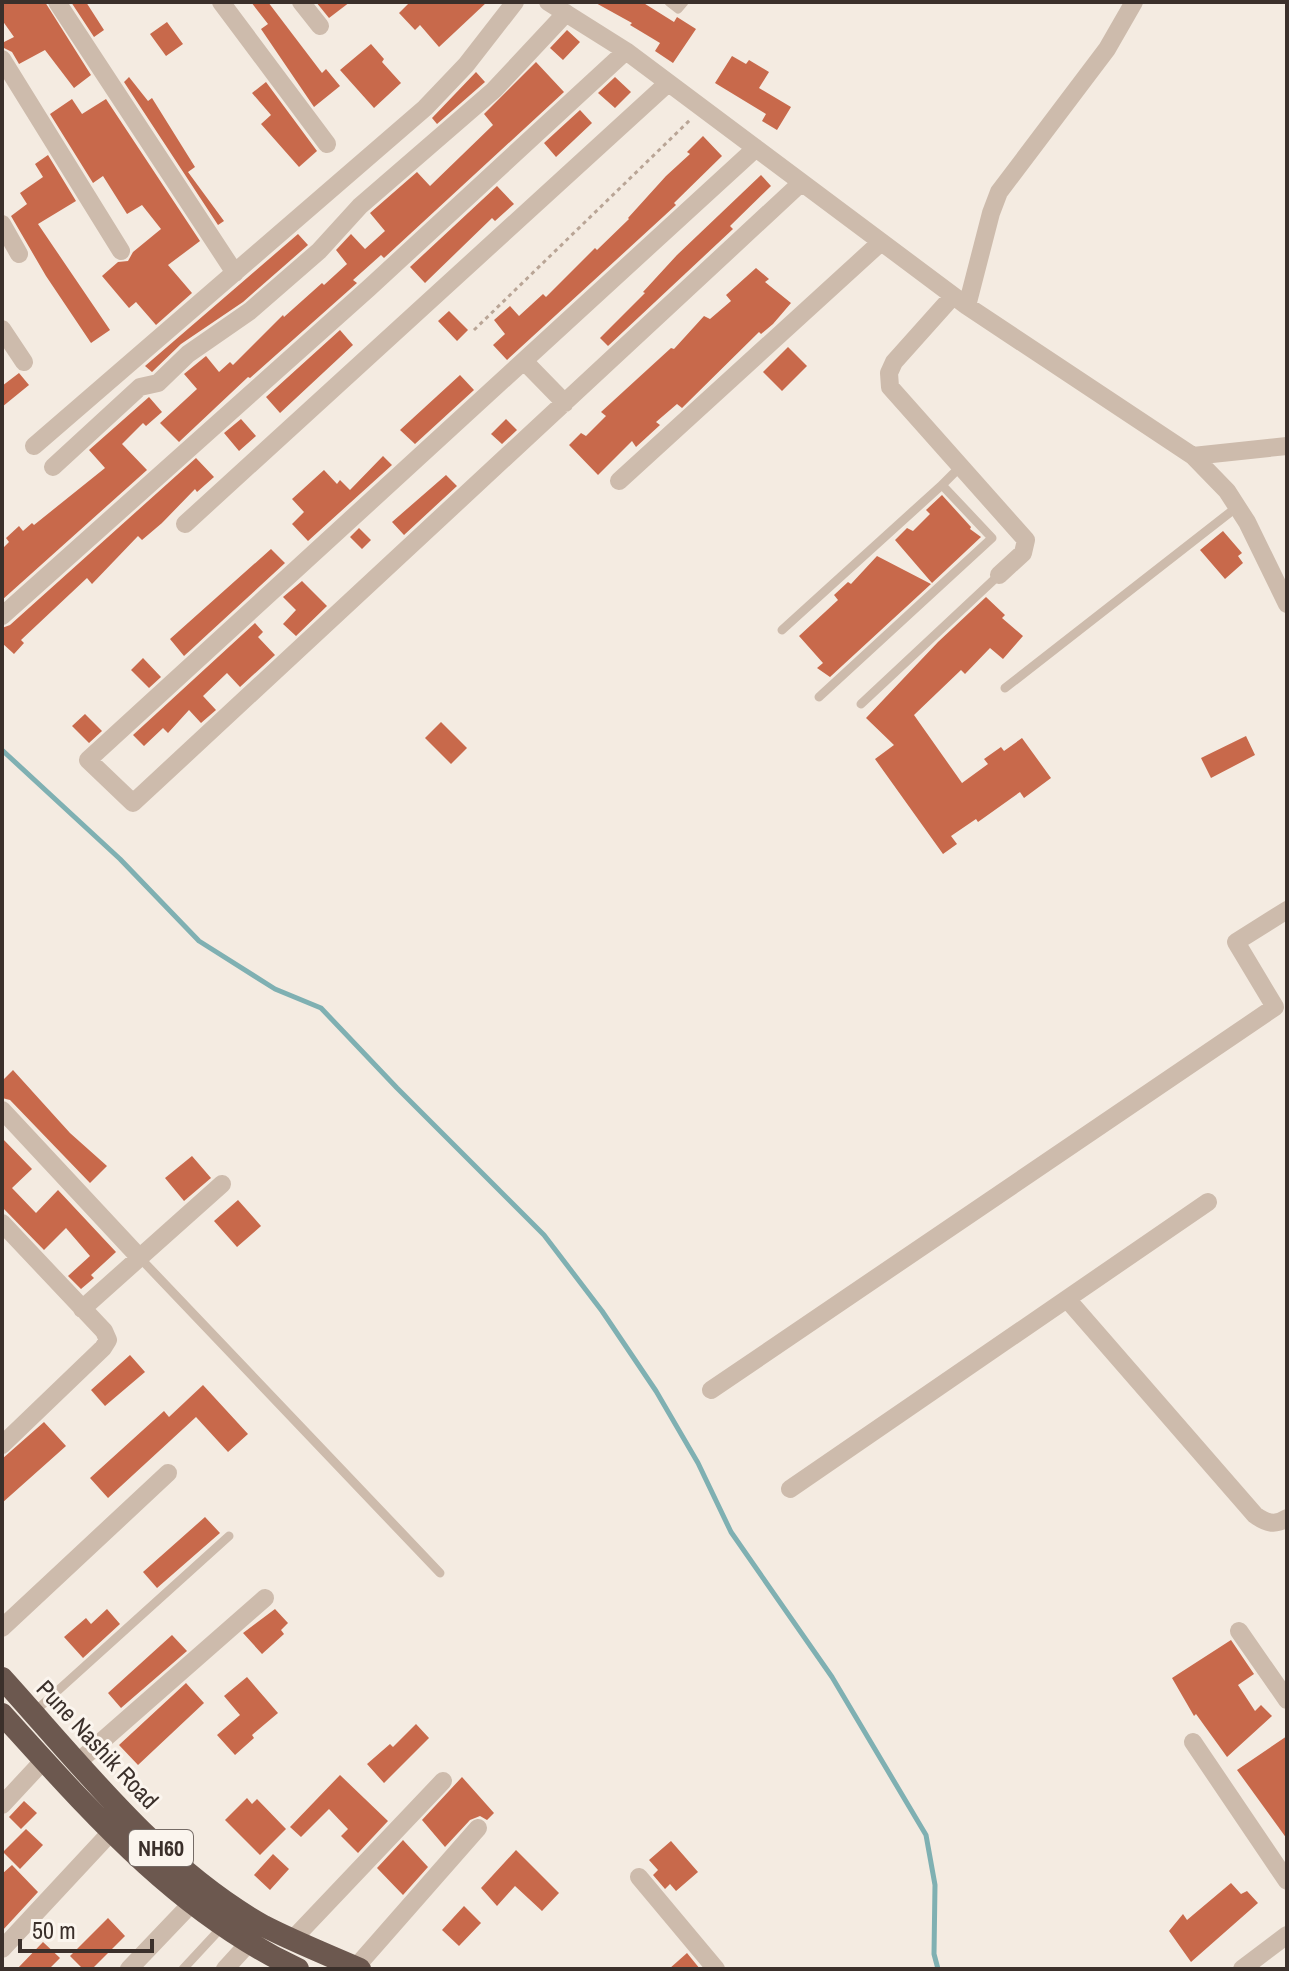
<svg xmlns="http://www.w3.org/2000/svg" width="1289" height="1971" font-family="'Archivo Narrow',sans-serif">
<rect width="100%" height="100%" fill="#f4ebe1"/>
<g fill="none" stroke-linecap="round" stroke-linejoin="round">
<path stroke="#7fb0b2" stroke-width="5" d="M2,750l118,109 79,82 76,48 46,19 76,80 147,147 58,76 54,80 42,72 33,69 101,145 94,158 9,50 -1,69 4,15"/>
</g>
<path fill="#c8694b" d="M2,2h43l46,73 -17,13 -29,-38 -26,14 -7,-12 -10,-5v-4l12,-6 -12,-17z
M71,2h15l18,28 -10,7z
M251,2h17l54,71 4,-4 14,17 -26,21 -53,-78 7,-5z
M316,2h34l-21,16z
M410,2h77l-48,45 -19,-22 -5,5 -16,-17z
M594,2h48l32,20 3,-5 19,12 -23,34 -18,-12 5,-8 -30,-18 2,-2z
M167,22l16,22 -17,12 -16,-22z
M567,30l13,12 -17,18 -13,-12z
M371,44l13,15 -2,3 19,21 -27,25 -34,-38z
M732,56l14,8 3,-4 20,12 -10,16 32,19 -14,23 -15,-9 4,-7 -51,-31z
M536,62l28,30 -180,166 -3,-3 -28,25 4,3 -107,95 -2,-1 -69,65 -19,-19 37,-34 -13,-15 22,-18 13,16 11,-10 3,3 50,-50 1,2 38,-34 2,2 23,-21 -11,-14 15,-16 14,15 20,-18 -15,-18 47,-41 13,14 63,-61 -9,-11z
M476,72l9,10 -48,42 -5,-6z
M129,77l19,24 4,-3 43,69 -7,5 36,49 -6,4 -94,-143z
M615,77l16,15 -16,16 -17,-15z
M266,82l51,69 -18,16 -38,-43 10,-9 -19,-22z
M72,99l10,15 24,-15 94,142 -32,24 24,28 -36,32 -20,-23 -7,6 -27,-32 16,-14 10,-1 5,-9 28,-23 -19,-24 -15,9 -24,-38 -10,7 -43,-69z
M580,110l12,13 -36,34 -12,-14z
M703,136l19,20 -48,47 2,2 -169,155 -14,-15 12,-11 -11,-14 16,-14 9,10 24,-22 3,3 49,-49 2,2 32,-31 -1,-1 38,-42 24,-22 -3,-2z
M48,155l28,46 -38,23 72,106 -19,13 -45,-67 -35,-60 16,-12 -7,-11 23,-16 -8,-13z
M761,175l10,11 -41,40 3,3 -125,117 -8,-8 45,-45 -2,-1 34,-37z
M497,186l17,18 -19,17 -3,-3 -67,65 -15,-16z
M298,234l10,11 -65,57 -62,42 -29,28 -7,-6z
M756,268l13,11 -4,3 26,21 -18,21 -12,10 -2,-2 -77,76 -5,-4 -21,18 4,3 -24,22 -4,-6 -34,34 -29,-30 12,-12 5,3 20,-20 -5,-4 70,-64 3,1 30,-33 6,3 21,-18 -5,-6z
M449,311l19,19 -11,11 -19,-20z
M340,330l13,15 -73,68 -14,-16z
M788,347l19,19 -25,25 -19,-19z
M19,373l10,12 -27,22v-21z
M460,375l14,15 -59,54 -15,-14z
M149,397l13,15 -16,14 -3,-3 -21,21 25,26 -145,130v-51l7,-7 -3,-4 13,-12 4,5 9,-8 2,2 71,-57 -16,-18z
M241,419l15,17 -17,15 -15,-18z
M506,419l11,11 -15,14 -11,-10z
M383,456l9,9 -84,76 -16,-17 12,-12 -12,-13 32,-29 13,14 3,-4 10,10z
M196,458l18,19 -17,15 -2,-3 -33,34 -20,17 -4,-4 -46,48 -5,-6 -66,62 3,3 -10,11 -12,-11v-15l8,-3z
M446,475l11,11 -53,49 -12,-13z
M942,495l29,32 -1,2 11,8 -49,46 -37,-43 12,-12 6,3 17,-17 -4,-4z
M359,528l12,12 -9,9 -12,-12z
M1223,531l19,22 -4,3 5,7 -18,16 -25,-29z
M271,549l14,14 -101,93 -14,-17z
M877,556l54,28 -101,93 -13,-9 6,-5 -24,-27 39,-36 -4,-5 14,-13 3,2z
M302,581l25,25 -31,30 -13,-12 13,-14 -13,-13z
M986,597l19,18 -3,3 21,18 -20,23 -13,-11 -25,26 -4,-4 -47,45 48,68 26,-19 -4,-5 17,-12 3,4 18,-13 29,40 -27,20 -4,-6 -42,30 -2,-3 -25,17 6,8 -14,10 -68,-95 19,-14 -28,-27 72,-76z
M255,623l8,9 -5,5 17,18 -35,32 -13,-14 -24,23 13,14 -15,13 -12,-13 -21,23 -5,-5 -19,18 -11,-11z
M143,658l18,19 -12,11 -18,-18z
M85,714l17,17 -13,12 -17,-17z
M441,722l26,26 -16,16 -26,-26z
M1246,736l9,19 -44,23 -10,-20z
M13,1070l57,63 37,33 -17,17 -80,-83 -8,-2v-17z
M2,1138l30,31 -20,19 24,25 22,-23 58,62 -25,23 3,3 -13,11 -13,-13 22,-20 -24,-28 -22,22 -42,-43z
M192,1156l19,22 -27,23 -19,-23z
M238,1200l23,26 -24,21 -23,-26z
M130,1355l15,17 -40,34 -14,-16z
M203,1385l45,49 -20,18 -32,-35 -88,81 -18,-20 74,-67 5,6z
M44,1422l22,24 -64,57v-44z
M205,1517l15,16 -63,55 -14,-16z
M107,1609l13,15 -37,34 -19,-21 22,-19 5,6z
M275,1609l13,14 -7,7 3,4 -22,20 -19,-21z
M172,1635l15,16 -66,57 -13,-15z
M1231,1640l23,34 -16,11 17,26 6,-6 11,11 -45,41 -31,-43 -2,2 -22,-38z
M247,1677l31,36 -26,22 2,3 -19,17 -18,-20 23,-20 -16,-19z
M186,1683l18,20 -66,62 -19,-20z
M416,1724l13,14 -45,45 -17,-19 23,-20 3,3z
M1287,1736v103l-50,-69z
M340,1775l48,46 -30,32 -17,-17 7,-7 -19,-20 -28,28 -11,-10z
M462,1777l32,36 -7,7 -7,-4 -10,4 -25,27 -23,-27z
M247,1798l5,6 5,-5 29,30 -26,26 -35,-35z
M24,1801l13,12 -16,16 -12,-12z
M26,1829l17,16 -23,24 -17,-17z
M403,1840l25,27 -25,28 -26,-27z
M671,1841l27,31 -22,19 -6,-7 -5,5 -12,-14 5,-5 -9,-10z
M516,1850l43,43 -17,18 -27,-25 -18,20 -16,-18z
M273,1854l16,15 -19,21 -16,-15z
M12,1865l26,27 -36,39v-57z
M1231,1883l10,11 6,-3 11,12 -67,59 -22,-31 14,-17 4,6z
M464,1906l17,17 -22,23 -17,-16z
M108,1918l17,18 -33,33h-9l-13,-13z
M43,1942l17,16 -11,11h-32z
M687,1953l13,16h-31z"/>
<g fill="none" stroke-linecap="round" stroke-linejoin="round">
<path stroke="#b9a596" stroke-width="3" stroke-dasharray="4 4" stroke-linecap="butt" d="M474,330l217,-211"/>
<path stroke="#cdbbac" stroke-width="9" d="M669,2l9,7 6,-7
M782,630l161,-146
M1005,688l232,-181
M819,697l173,-159 -50,-53 18,-18
M861,704l138,-129
M140,1258l300,315
M33,1713l196,-177
M183,1969l39,-42"/>
<path stroke="#cdbbac" stroke-width="18" d="M57,2l178,271
M221,2l106,142
M301,2l19,24
M548,2l78,49 341,255 226,150 34,35 20,31 40,82
M2,59l119,192
M756,148l-668,612 45,43 668,-620
M2,224l17,30
M953,296l-59,66 -5,11 1,14 136,153 -3,13 -24,22
M967,306l24,-93 8,-21 108,-143 27,-47
M2,329l22,33
M524,361l41,42
M34,446l391,-338 41,-43 49,-63
M1193,456l94,-10
M53,467l87,-80 18,-4 30,-29 62,-43 69,-60 41,-45 134,-116 72,-77
M619,481l261,-238
M185,524l483,-441
M2,616l367,-328 257,-237
M2,1110l138,148
M2,1223l102,108 4,9 -5,8 -101,97
M1067,1299l188,216c11,8 20,11 32,3
M82,1309l140,-125
M711,1390l564,-383 -39,-65 51,-32
M790,1489l418,-287
M2,1628l166,-155
M1239,1631l48,69
M1193,1742l94,139
M78,1762l187,-164
M2,1805l42,-45
M639,1877l77,92
M293,1939l150,-158
M2,1949l109,-117
M356,1967l122,-139
M129,1969l62,-65
M225,1969l32,-35
M1242,1969l45,-34"/>
<path stroke="#6c584f" stroke-width="22" d="M2,1678c78,86 159,191 262,248 31,16 64,29 96,43
M2,1714c88,97 175,198 296,255"/>
</g>
<g text-anchor="middle" dominant-baseline="central" stroke-width="6" stroke-linejoin="round" paint-order="stroke">
<rect fill="#fbf5ee" stroke="#756b66" stroke-width="2" x="129" y="1830" width="64" height="36" rx="6"/>
<g font-size="22" font-weight="bold" fill="#3b302b">
<text x="161" y="1848">NH60</text>
</g>
<g font-size="24" fill="#3b302b" stroke="#fbf5ee">
<text transform="translate(98 1744) rotate(47)">Pune Nashik Road</text>
</g>
</g>
<rect width="1289" height="1971" fill="none" stroke="#3b302b" stroke-width="8"/>
<path d="M20 1939v12h132v-12" fill="none" stroke="#3b302b" stroke-width="4"/>
<text x="32" y="1939" font-size="24" fill="#3b302b" stroke="#fbf5ee" stroke-width="6" paint-order="stroke">50 m</text>
</svg>
